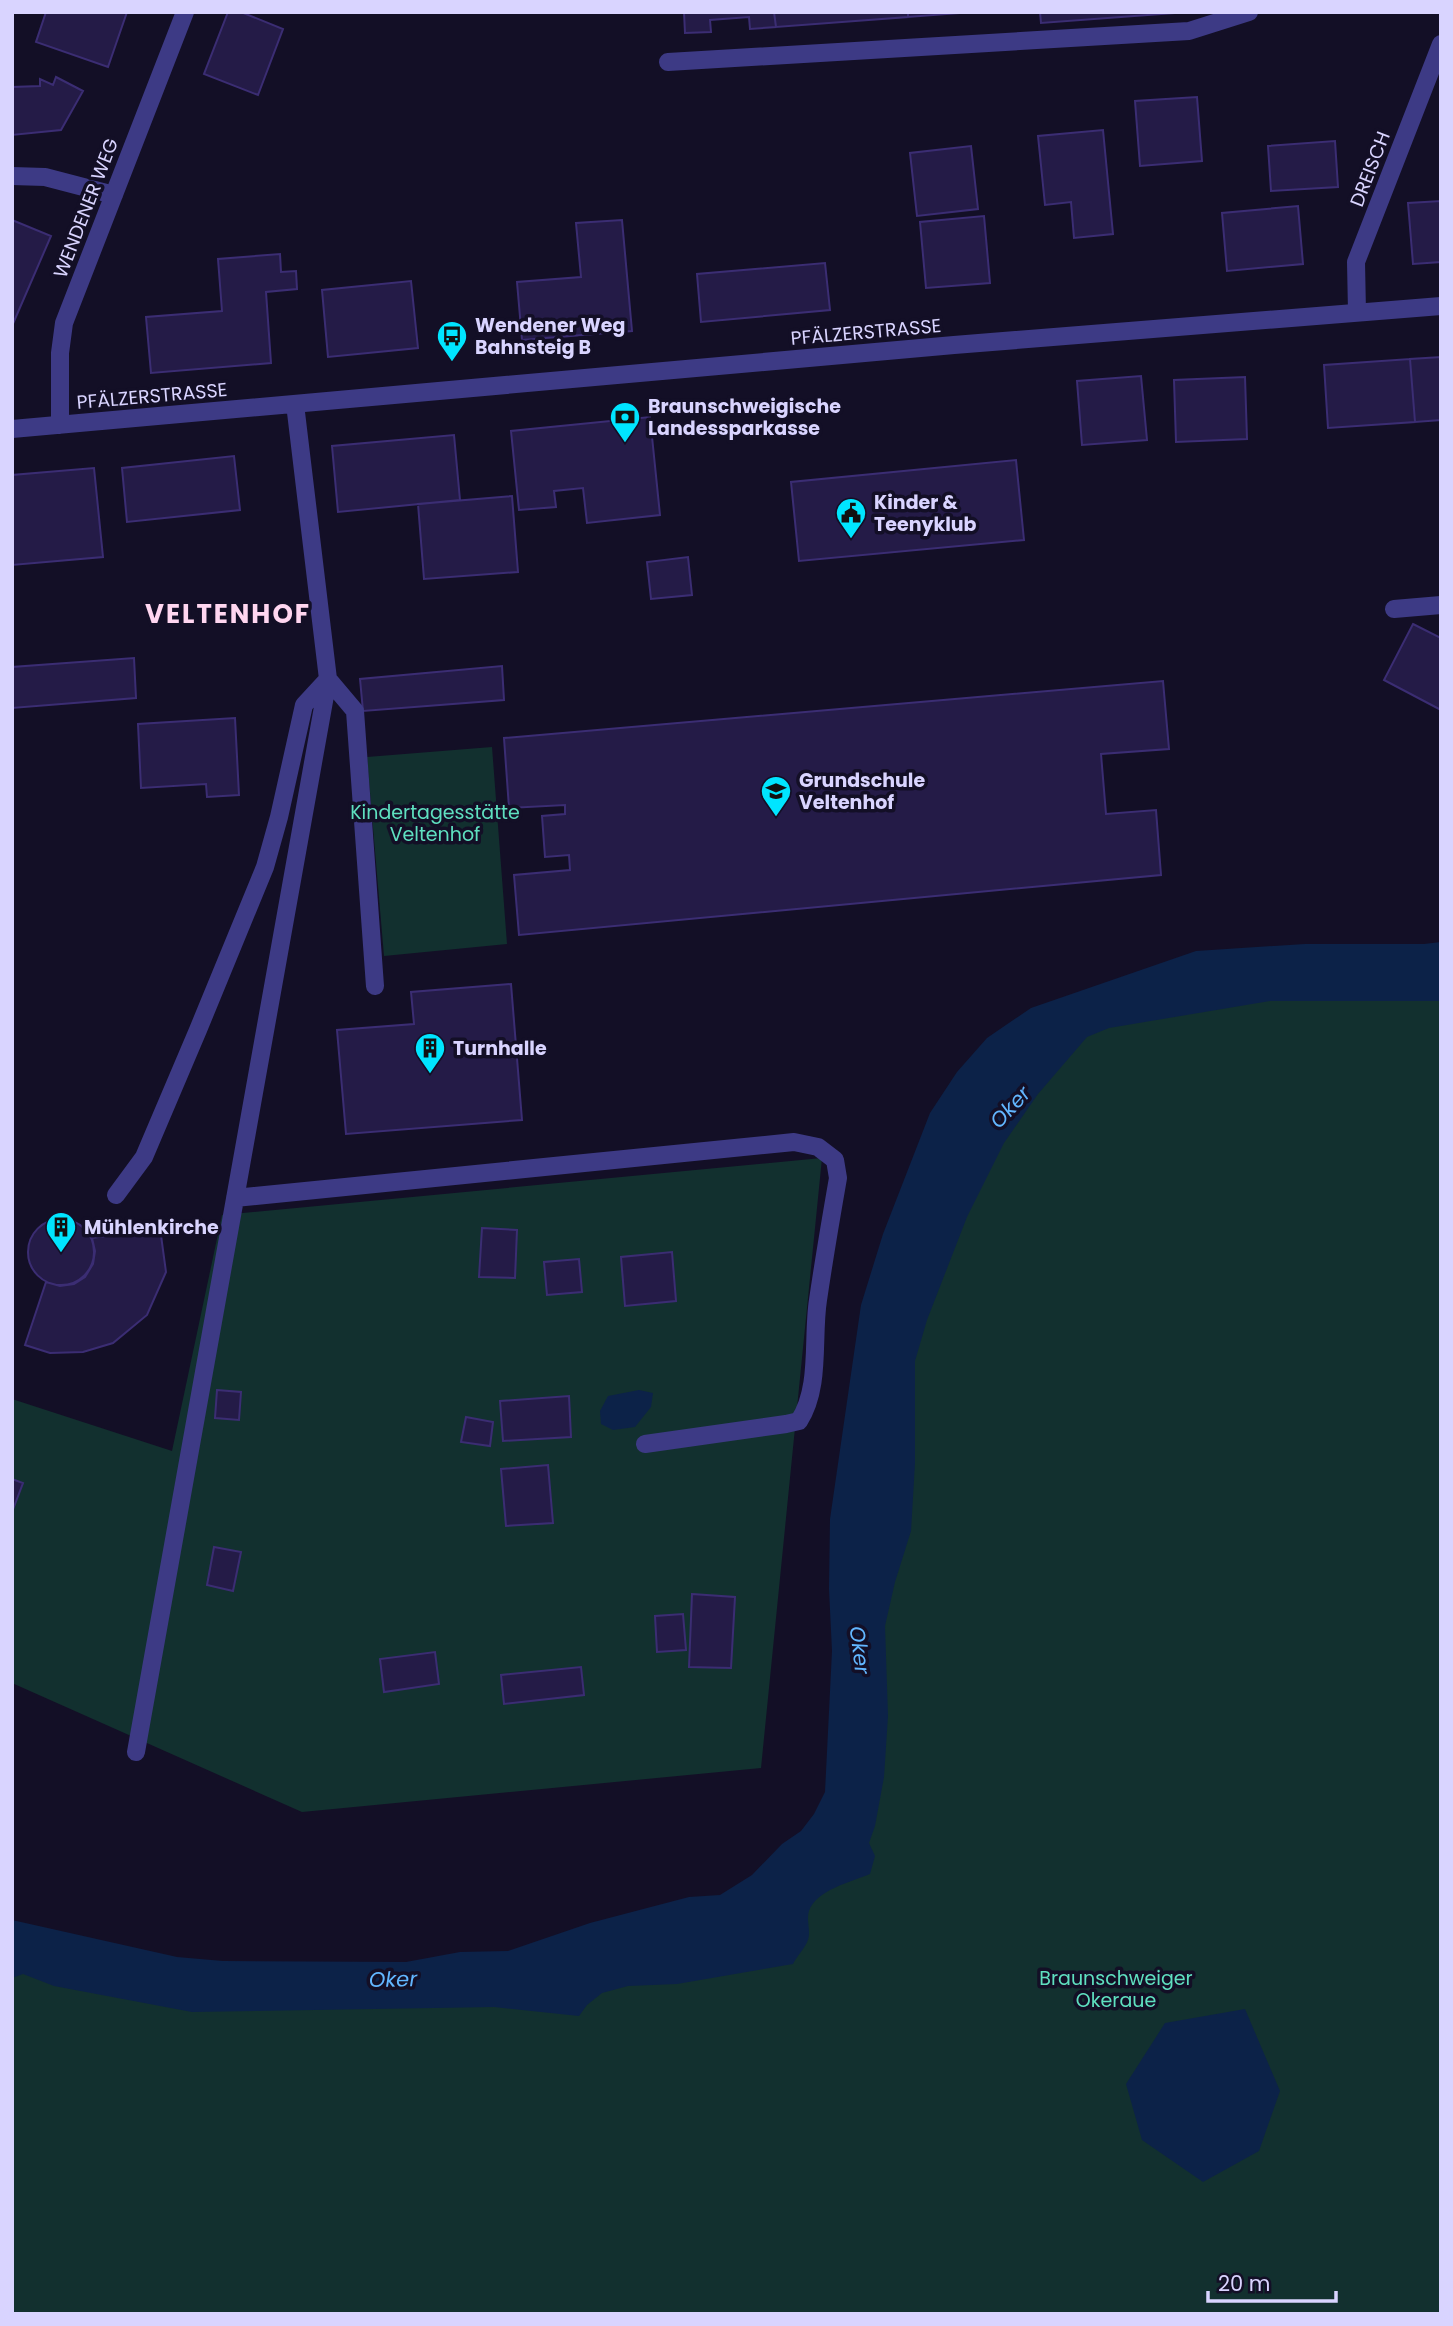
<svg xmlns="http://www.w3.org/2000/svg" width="1453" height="2326" font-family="Poppins,sans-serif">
<rect width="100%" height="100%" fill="#130f26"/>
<path fill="#12302f" d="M492,747l15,197 -123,12 -17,-199z
M1441,976v1338h-1429v-383l204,43 264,-5 255,-56 106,-97 26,-502 210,-290z
M822,1158l-61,610 -459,44 -290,-129v-284l160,52 50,-236z"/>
<path fill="#0c2248" d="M1441,942v59h-171l-161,27 -22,9 -49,57 -34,49 -37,74 -40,103 -12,41v102l-4,68 -16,51 -10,44 3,90 -4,61 -9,49 -6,17 6,13 -5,18c-19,8 -54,16 -61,37 -3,9 2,20 -1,29 -3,8 -11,16 -15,24l-116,20 -49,2 -26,7 -15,12 -8,11 -85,-9 -302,5 -138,-26 -31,-12 -11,4v-58l165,37 46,4 183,1 54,-10 48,-1 82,-28 99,-26 31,-2 32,-20 30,-31 19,-13 13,-17 11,-22 7,-141 -3,-62 1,-70 31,-214 22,-71 47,-121 27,-41 30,-34 44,-30 165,-57 109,-7h119z
M639,1390l14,3 -2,14 -16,20 -22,3 -12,-6 -1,-13 8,-15z
M1245,2009l35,82 -21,60 -56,31 -61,-42 -16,-56 39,-61z"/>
<path fill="#241b47" stroke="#3b2d73" stroke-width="2" d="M46,12h81l-19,55 -72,-25z
M228,12h13l42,17 -25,66 -54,-21z
M684,12h90l2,15 -26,2 -1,-12 -39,3 1,12 -26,1z
M774,12h134v5l-132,10z
M908,12h65l-65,5z
M1040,12h134v1l-133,10z
M56,77l27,14 -22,39 -49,5v-48l28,-1v-7l13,6z
M1197,97l5,64 -62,5 -5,-65z
M1103,130l10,104 -39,4 -3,-36 -26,3 -7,-69z
M1335,141l3,46 -67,4 -3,-45z
M971,146l7,63 -61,7 -7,-63z
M1441,201v61l-28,2 -5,-61z
M1298,206l5,58 -76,7 -5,-58z
M984,216l6,67 -64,5 -6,-66z
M12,220l39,16 -39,90z
M622,220l10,111 -110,9 -5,-58 64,-5 -5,-54z
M280,254l1,18 15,-1 1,18 -31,3 5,71 -120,10 -5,-56 76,-6 -4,-52z
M825,263l5,47 -129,12 -4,-48z
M411,281l7,67 -90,9 -6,-67z
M1441,357v63l-26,2 -5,-63z
M1410,359l5,63 -87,6 -4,-63z
M1141,376l6,64 -65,5 -5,-64z
M1245,377l2,62 -71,3 -2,-62z
M650,417l10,98 -73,8 -4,-35 -29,3 2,16 -37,3 -8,-79z
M454,435l6,65 -122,12 -6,-66z
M234,456l6,54 -113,12 -5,-54z
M1016,460l8,80 -225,21 -8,-79z
M94,468l9,89 -91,8v-90z
M512,496l6,76 -94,7 -6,-75z
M688,557l4,38 -41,4 -4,-37z
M1413,624l28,14v72l-57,-30z
M134,658l2,40 -124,10v-41z
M502,666l2,34 -141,11 -3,-32z
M1163,681l6,68 -68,5 5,60 50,-4 5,65 -642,60 -5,-60 56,-5 -1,-15 -24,2 -3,-41 23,-2v-9l-56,3 -5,-70z
M235,718l4,77 -32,2 -1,-13 -65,4 -3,-64z
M511,984l11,136 -176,14 -9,-104 77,-6 -3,-32z
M28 1252a33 33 0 1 1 66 0a33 33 0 1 1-66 0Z
M160,1228l6,44 -19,43 -34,28 -30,9 -33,1 -25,-8 21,-63 14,4 14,-2 11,-7 8,-13 2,-13 -3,-13z
M482,1228l35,2 -2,48 -36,-1z
M672,1252l4,49 -51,5 -4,-49z
M579,1259l3,33 -35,3 -3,-33z
M217,1390l24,2 -2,28 -24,-2z
M569,1396l2,41 -68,4 -3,-40z
M466,1417l27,5 -3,24 -29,-4z
M548,1465l5,58 -47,3 -5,-57z
M12,1479l11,4 -11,29z
M214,1547l27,5 -8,39 -26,-6z
M692,1594l43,3 -4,71 -42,-1z
M683,1614l3,36 -29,2 -2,-36z
M435,1652l4,32 -55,8 -4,-33z
M581,1667l3,28 -80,9 -3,-29z"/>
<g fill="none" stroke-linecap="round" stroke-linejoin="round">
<path stroke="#3d3a85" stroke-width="18" d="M668,62l521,-31 60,-19
M12,176l33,1 69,18
M1357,312l-1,-50 85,-218
M60,425v-72l4,-30 121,-311
M12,429l942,-84 487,-39
M1394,609l47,-4
M328,679l27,32 20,275
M116,1195l28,-38 54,-127 67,-163 14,-50 25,-112 24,-26
M235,1198l559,-56 24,5 17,13 3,18c-7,40 -14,81 -20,122 -6,38 3,87 -19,121l-13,3 -141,20
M136,1752l192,-1073 -33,-275"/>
</g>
<defs>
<g id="bus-pin" transform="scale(1.575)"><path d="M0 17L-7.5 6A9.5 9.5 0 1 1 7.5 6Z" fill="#00e5ff" stroke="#130f26"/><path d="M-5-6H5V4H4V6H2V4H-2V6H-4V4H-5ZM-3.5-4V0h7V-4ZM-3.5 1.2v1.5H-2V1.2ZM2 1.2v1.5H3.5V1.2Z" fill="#111"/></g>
<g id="bank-pin" transform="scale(1.575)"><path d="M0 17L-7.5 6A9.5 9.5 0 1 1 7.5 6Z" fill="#00e5ff" stroke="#130f26"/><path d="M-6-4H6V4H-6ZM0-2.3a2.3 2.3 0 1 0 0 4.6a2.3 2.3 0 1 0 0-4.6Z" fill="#111"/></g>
<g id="civic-pin" transform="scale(1.575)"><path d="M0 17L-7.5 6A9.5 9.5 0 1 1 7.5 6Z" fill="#00e5ff" stroke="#130f26"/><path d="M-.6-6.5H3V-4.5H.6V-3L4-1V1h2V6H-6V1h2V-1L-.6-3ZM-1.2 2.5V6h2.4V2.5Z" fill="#111"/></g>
<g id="school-pin" transform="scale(1.575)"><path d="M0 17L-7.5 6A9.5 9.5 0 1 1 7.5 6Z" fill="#00e5ff" stroke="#130f26"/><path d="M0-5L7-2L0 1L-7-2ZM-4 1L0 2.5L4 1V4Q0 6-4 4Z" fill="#111"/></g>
<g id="building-pin" transform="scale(1.575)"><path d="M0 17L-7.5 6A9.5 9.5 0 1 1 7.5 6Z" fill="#00e5ff" stroke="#130f26"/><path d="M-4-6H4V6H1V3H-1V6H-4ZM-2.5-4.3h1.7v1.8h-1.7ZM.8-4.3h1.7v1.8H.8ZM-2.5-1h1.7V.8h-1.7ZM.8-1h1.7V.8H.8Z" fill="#111"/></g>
</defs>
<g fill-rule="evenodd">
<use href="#bus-pin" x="452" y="336"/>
<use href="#bank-pin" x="625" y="417"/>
<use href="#civic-pin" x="851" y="513"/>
<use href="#school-pin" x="776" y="791"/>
<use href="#building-pin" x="430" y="1048"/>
<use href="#building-pin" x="61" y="1227"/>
</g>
<g text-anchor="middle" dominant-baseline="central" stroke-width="7" stroke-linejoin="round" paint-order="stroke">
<g font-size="19" fill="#d9d4ff" stroke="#130f26">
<text transform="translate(1370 169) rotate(-69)">DREISCH</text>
<text transform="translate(86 208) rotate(-69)">WENDENER WEG</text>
<text transform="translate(866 332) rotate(-5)">PFÄLZERSTRASSE</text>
<text transform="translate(152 396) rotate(-5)">PFÄLZERSTRASSE</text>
</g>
<g font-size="19" font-weight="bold" fill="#d9d4ff" stroke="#130f26" text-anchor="start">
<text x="475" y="325">Wendener Weg<tspan x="475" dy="22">Bahnsteig B</tspan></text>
<text x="648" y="406">Braunschweigische<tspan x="648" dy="22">Landessparkasse</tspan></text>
<text x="874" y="502">Kinder &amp;<tspan x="874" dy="22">Teenyklub</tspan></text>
<text x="799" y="780">Grundschule<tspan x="799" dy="22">Veltenhof</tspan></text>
<text x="453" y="1048">Turnhalle</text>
<text x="84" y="1227">Mühlenkirche</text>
</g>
<g font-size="19" fill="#5fe0c0" stroke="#130f26">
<text x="435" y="812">Kindertagesstätte<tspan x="435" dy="22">Veltenhof</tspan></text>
<text x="1116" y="1978">Braunschweiger<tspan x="1116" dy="22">Okeraue</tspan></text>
</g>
<g font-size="21" font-style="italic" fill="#62b6ff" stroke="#130f26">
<text transform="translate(1010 1107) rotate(-47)">Oker</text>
<text transform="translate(860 1650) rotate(83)">Oker</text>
<text transform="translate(393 1979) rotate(-1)">Oker</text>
</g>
<g font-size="26" font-weight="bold" letter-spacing="2" fill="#ffd6f0" stroke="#130f26">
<text x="228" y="614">VELTENHOF</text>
</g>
</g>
<rect width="1453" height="2326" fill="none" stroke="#d9d4ff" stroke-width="28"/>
<path d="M1208 2291v10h128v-10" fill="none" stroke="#d9d4ff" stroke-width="3.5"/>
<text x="1218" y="2291" font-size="21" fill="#d9d4ff" stroke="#130f26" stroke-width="5" paint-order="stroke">20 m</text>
</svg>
